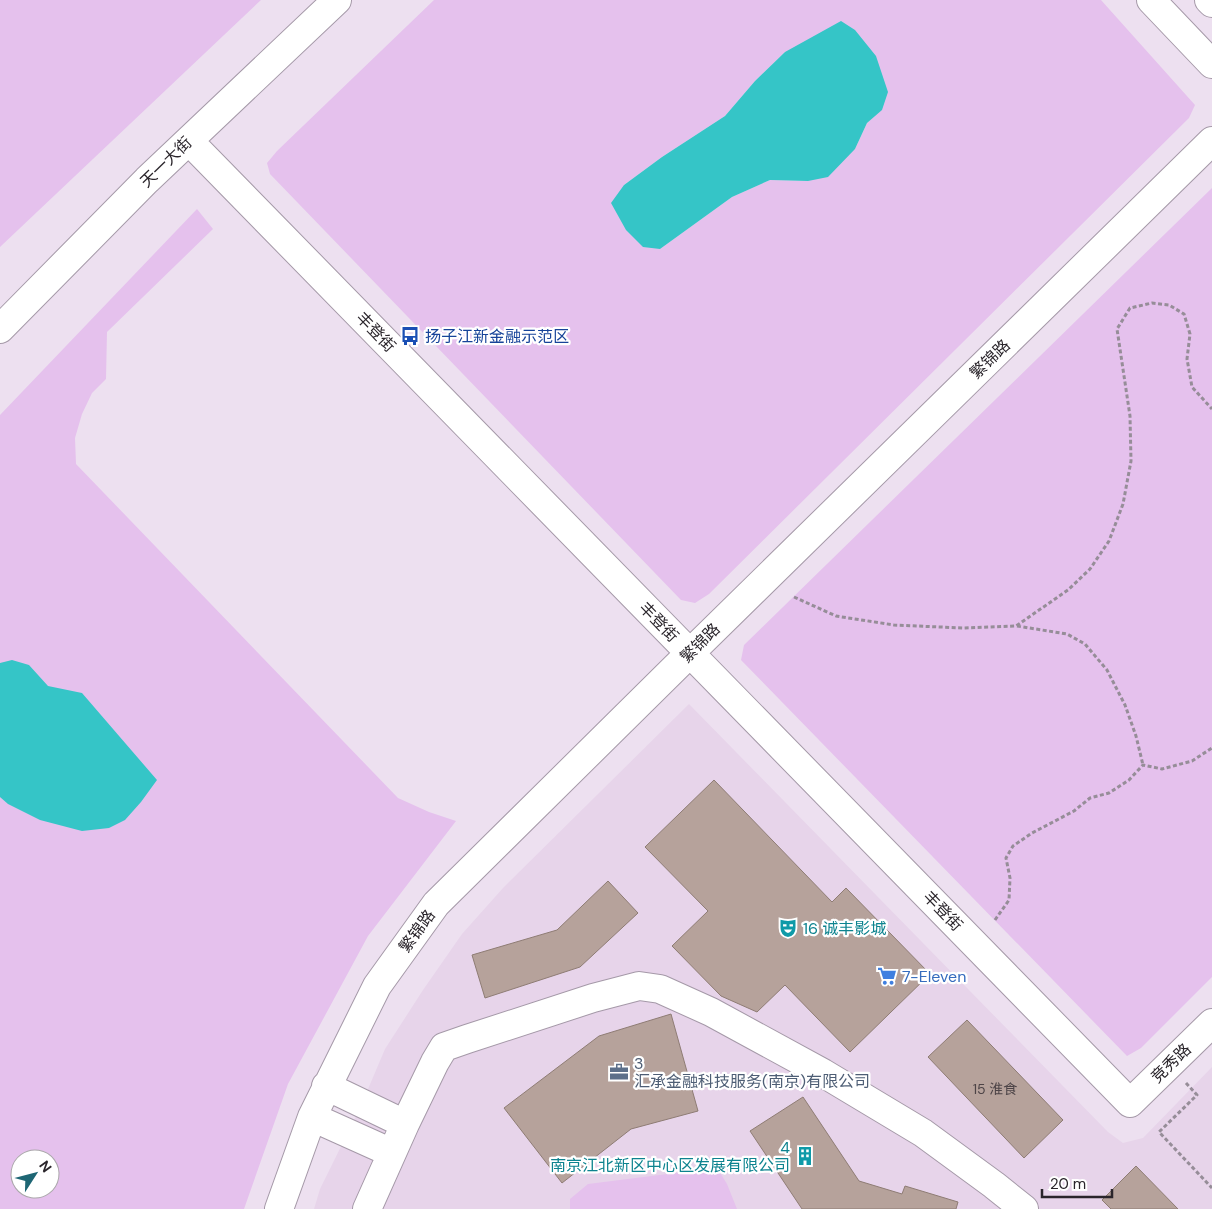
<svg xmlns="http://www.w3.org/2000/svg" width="1212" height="1209" font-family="'DM Sans','Noto Sans SC',sans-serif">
<rect width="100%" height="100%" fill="#ede0f0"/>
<path fill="#e7d4ea" d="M689,704l419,428 15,11 20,-5 69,-71v142h-898l6,-20 40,-81 25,-59 38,-59 39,-56 41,-46z"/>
<path fill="#e5c1ed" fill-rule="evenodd" d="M0,0h261l-261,247z
M434,0h667l94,105 -6,13 -480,476 -14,9 -14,-3 -411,-426 -3,-11 10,-12zM785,52l97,57 -15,14 -12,26 -47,32 -38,-1 -38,17 -72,52 -36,-64 38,-28 63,-41 30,-35z
M1212,188v789l-71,71 -14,8 -386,-396 3,-15z
M197,209l16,20 -106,103 -1,47 -14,14 -10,21 -7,24 1,26 322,334 31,14 27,9 -88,115 -80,148 -44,125h-244v-794zM20,1159h30v30h-30z
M707,1169l12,2 8,13 10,25h-167v-10l18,-15z"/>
<path fill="#35c5c7" d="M841,21l14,9 21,26 12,36 -6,18 -15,13 -12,26 -27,28 -20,4 -38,-1 -38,17 -72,52 -17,-2 -17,-17 -15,-27 13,-18 38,-28 63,-41 30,-35 30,-29z
M12,660l17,5 19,21 34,7 75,87 -16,22 -16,18 -16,8 -27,3 -42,-11 -32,-16 -8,-7v-134z"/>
<path fill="#b6a29b" stroke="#8e7c74" d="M714,780l118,122 14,-14 84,86 -80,78 -65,-67 -28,27 -36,-16 -49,-50 36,-35 -63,-64z
M608,881l30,32 -58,54 -95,31 -13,-43 85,-25z
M671,1014l27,97 -67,18 -69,54 -58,-75 95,-72z
M967,1020l96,100 -39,38 -96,-101z
M803,1097l56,84 43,13 3,-8 53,16 -2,7h-154l-52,-78z
M1136,1166l42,43h-67l-9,-9z"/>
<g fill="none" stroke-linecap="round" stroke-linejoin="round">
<g stroke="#a599a8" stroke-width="30">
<path id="minor" d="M1151,0l61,64
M1209,0l3,3
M189,141l941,962 82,-80
M0,329l147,-149 190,-180
M326,1086l79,38
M312,1117l80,36
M279,1209l33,-92 65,-131 59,-82 254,-251 522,-512
M367,1209l38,-85 30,-62 9,-15 23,-8 126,-41 46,-12 21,3 51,23 112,61 100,60 71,52 30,24"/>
</g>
<path stroke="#968d98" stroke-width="3" stroke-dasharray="4 2.5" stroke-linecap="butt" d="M794,597l42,19 58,9 69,3 53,-2 52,-36 22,-21 19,-28 14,-37 8,-43 -1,-45 -13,-87 13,-21 22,-5 17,2 15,9 6,20 -3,25 5,28 20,22
M1017,626l50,8 18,10 22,26 18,35 11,31 7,29
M995,920l14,-20 1,-22 -4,-20 7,-12 19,-13 42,-22 16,-13 19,-5 20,-13 14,-15 19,4 30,-8 20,-13
M1186,1083l11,12 -38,37 53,56"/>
<use href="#minor" stroke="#fff" stroke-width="28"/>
</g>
<defs>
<g id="bus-bare" transform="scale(1.5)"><path d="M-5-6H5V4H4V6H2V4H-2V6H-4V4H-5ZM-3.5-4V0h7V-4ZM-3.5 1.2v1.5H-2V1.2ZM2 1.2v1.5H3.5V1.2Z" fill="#1a4fb4" stroke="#fff" stroke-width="2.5" paint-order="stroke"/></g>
<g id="theatre-bare" transform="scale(1.5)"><path d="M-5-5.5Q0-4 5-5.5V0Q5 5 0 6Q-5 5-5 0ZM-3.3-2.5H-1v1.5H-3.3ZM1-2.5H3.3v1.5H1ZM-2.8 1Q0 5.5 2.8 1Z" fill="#0f9aa8" stroke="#fff" stroke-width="2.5" paint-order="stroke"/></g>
<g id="supermarket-bare" transform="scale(1.5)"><path d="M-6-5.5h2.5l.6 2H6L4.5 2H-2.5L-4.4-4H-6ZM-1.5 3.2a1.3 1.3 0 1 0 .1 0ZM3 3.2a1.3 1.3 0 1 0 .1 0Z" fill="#3f7fe0" stroke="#fff" stroke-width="2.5" paint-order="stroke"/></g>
<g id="office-bare" transform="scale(1.5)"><path d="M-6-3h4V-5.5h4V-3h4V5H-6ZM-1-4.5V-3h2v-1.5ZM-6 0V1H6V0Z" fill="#5c6f8a" stroke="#fff" stroke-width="2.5" paint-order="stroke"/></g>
<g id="building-bare" transform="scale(1.5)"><path d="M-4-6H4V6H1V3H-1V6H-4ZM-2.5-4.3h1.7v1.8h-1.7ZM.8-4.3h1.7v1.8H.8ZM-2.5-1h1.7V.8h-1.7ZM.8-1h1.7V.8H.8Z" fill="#0f9aa8" stroke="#fff" stroke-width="2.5" paint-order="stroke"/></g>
</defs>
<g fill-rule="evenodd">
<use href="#bus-bare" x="410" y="336"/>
<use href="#theatre-bare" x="788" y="928"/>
<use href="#supermarket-bare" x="887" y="976"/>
<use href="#office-bare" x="619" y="1072"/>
<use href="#building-bare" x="805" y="1156"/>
</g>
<g text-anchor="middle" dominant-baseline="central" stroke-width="4.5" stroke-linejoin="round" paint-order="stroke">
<g font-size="14" fill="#4d4447">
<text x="995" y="1089">15 淮食</text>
</g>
<g font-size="16" fill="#2a252b" stroke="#fff">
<text transform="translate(166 162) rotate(-44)">天一大街</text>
<text transform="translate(376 332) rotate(46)">丰登街</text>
<text transform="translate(990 359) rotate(-44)">繁锦路</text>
<text transform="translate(659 622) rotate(46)">丰登街</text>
<text transform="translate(700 643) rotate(-45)">繁锦路</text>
<text transform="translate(943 911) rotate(46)">丰登街</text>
<text transform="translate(417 931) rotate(-54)">繁锦路</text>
<text transform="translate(1171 1063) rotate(-44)">竞秀路</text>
</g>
<g font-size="16" fill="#164399" stroke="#fff" text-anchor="start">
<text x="425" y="336">扬子江新金融示范区</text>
</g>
<g font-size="16" fill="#0d838f" stroke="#fff" text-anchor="start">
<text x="803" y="928">16 诚丰影城</text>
<text x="790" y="1147" text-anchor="end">4<tspan x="790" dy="18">南京江北新区中心区发展有限公司</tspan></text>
</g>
<g font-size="16" fill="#366cbe" stroke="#fff" text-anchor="start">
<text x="902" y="976">7-Eleven</text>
</g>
<g font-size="16" fill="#4e5e75" stroke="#fff" text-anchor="start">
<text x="634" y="1063">3<tspan x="634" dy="18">汇承金融科技服务(南京)有限公司</tspan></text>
</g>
</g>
<g transform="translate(35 1174) rotate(54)"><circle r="24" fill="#ffffff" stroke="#aaa8aa"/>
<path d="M0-4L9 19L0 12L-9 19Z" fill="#1e6674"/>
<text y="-8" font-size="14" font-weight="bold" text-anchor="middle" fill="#2a252b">N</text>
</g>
<path d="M1042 1189v8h70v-8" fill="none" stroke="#2a252b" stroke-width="2.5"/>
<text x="1050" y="1189" font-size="15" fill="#2a252b" stroke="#ffffff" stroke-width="4" paint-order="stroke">20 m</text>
</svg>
